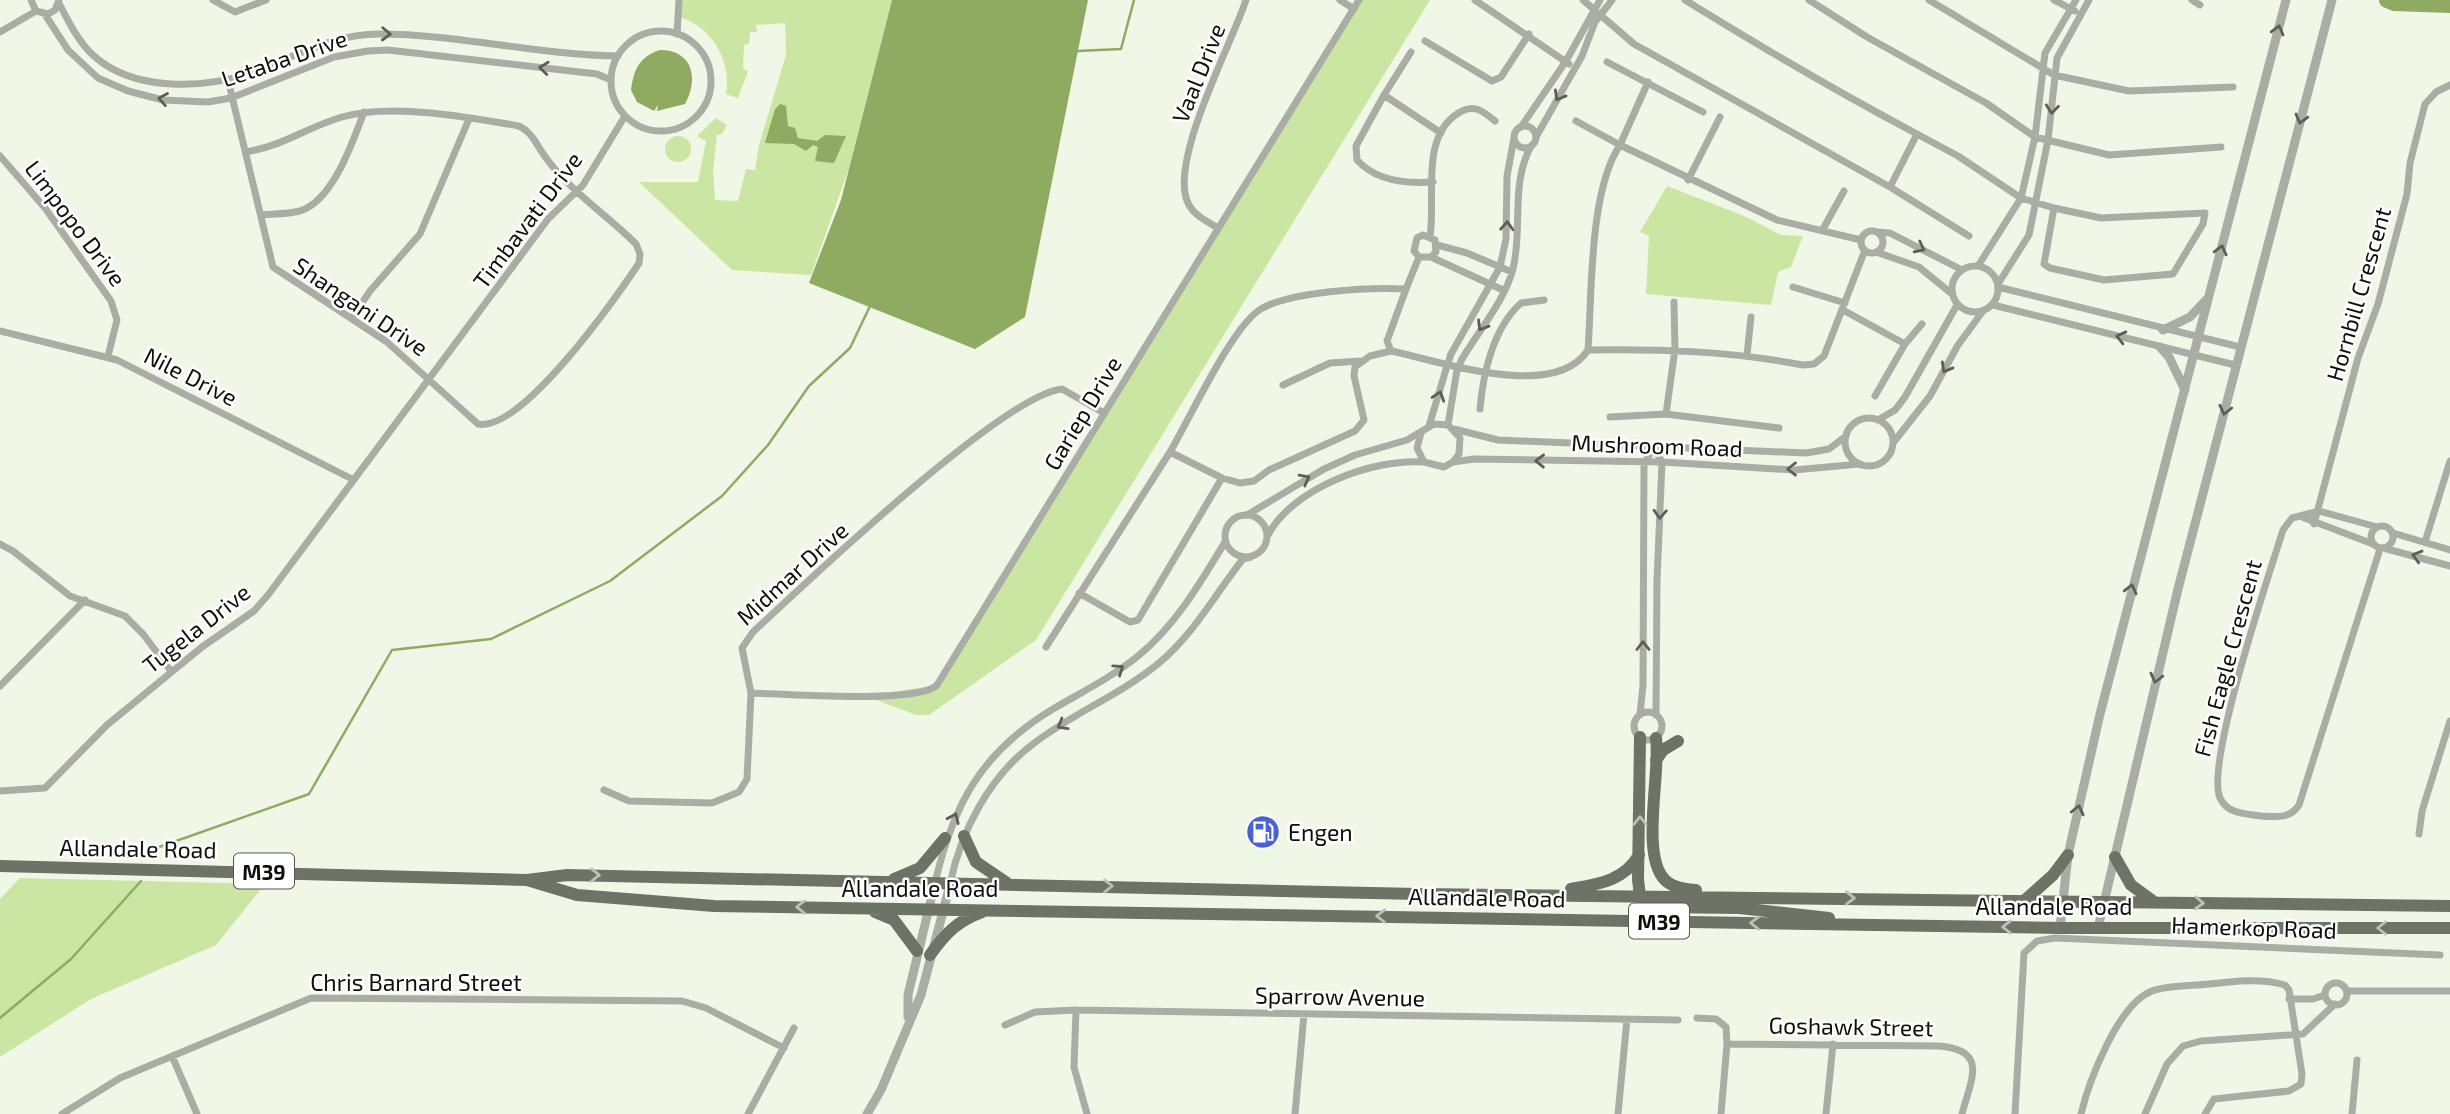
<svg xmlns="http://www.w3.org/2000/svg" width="2450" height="1114" font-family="'Exo 2',sans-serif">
<rect width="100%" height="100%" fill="#f0f7e7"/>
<path fill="#cae6a2" d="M680,0h212l-44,171 -37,104 -79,-5 -93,-88h59l8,-41 -9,-5 19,-18 11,7 -5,9 -5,1 -4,35 2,30 23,1 8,-32 9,1 4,-25 27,-90 -1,-32 -29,2 1,7h-7l-1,12 -5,1 -1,24 5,2 -10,27 -12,-4c6,-32 -14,-69 -48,-77z
M1357,0h73l-394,640 -107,75h-13l-50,-19 71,-11z
M665 149a13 13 0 1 1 26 0a13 13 0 1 1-26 0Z
M1667,186l75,29 39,20 22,1 -12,31 -13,5 -7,33 -125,-11 3,-58 -9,-4z
M20,878l245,6 -49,61 -125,54 -91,58v-158z"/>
<path fill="#8eab61" d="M892,0h196l-63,317 -50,32 -166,-66 32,-83z
M660,50c33,0 39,29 25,54l-28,7 1,-6 -4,6 -17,-9 -6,-12c3,-21 8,-33 29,-40z
M780,104l6,2 2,20 7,2 3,10 19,3 8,-6 21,1 -12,27 -19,-2 3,-14 -5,-2 -7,6 -12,-7 -29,-1 10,-34z"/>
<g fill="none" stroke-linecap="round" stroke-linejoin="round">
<path stroke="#8eab61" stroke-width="2.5" d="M1077,51l44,-2 13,-49
M145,852l164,-58 83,-144 99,-11 119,-58 112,-85 46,-51 41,-59 41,-38 21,-44
M0,1018l71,-59 70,-78"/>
<path stroke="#8eab61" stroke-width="16" d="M2387,0l7,3 56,2"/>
<path stroke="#aaada6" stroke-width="7" d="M31,0l5,11 12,3 7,-4 4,-10
M213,0l22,12 31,-12
M1340,0l14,9
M1475,0l94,64
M1583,0l51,44 256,143 79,49
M1685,0c76,47 153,92 232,134
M1809,0l58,37 119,66 49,34 74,18 112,-8
M1929,0l125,75 75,16 104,-4
M2054,0l21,11
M2192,0l8,5
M59,3c9,18 20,40 35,53 39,35 107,33 153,18 45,-15 83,-40 132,-40 79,0 159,21 239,22
M44,13l24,37 30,28 30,13 35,9 45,2 23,-4 103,-41 34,-6 20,-1 209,24 14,6
M611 81a50 50 0 1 1 100 0a50 50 0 1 1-100 0Z
M0,32l36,-21
M677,34l2,-34
M1425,41l67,40 9,-4 28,-43
M1411,52l-27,43 57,38
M1607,62l96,50
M228,80l45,187 114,75 91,82c43,9 139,-127 161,-161l1,-9 -4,-10c-30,-30 -68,-54 -92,-89 -9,-12 -11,-22 -25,-29 -51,-9 -127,-23 -177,-9 -35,10 -56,28 -96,35
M1384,95l-28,51 1,14c19,21 48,24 76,22
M1576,121l44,24 28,-63
M1514 137a11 11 0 1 1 22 0a11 11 0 1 1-22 0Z
M1521,127l45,-66 34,-61
M1536,137l46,-81 13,-34 17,-22
M0,156l45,52 66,93 6,19 -9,36
M1688,180l32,-63
M1890,187l27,-53 41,22 63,42 33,10 47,10 104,-5 -2,11 -30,50 -69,6 -54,-12 -6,-4 10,-56
M262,215c12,-1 26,-1 38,-4 33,-10 53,-70 64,-99
M1218,228c-10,-6 -23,-12 -29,-23 -23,-40 43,-161 57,-205
M1823,229l21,-38
M1861 242a11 11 0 1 1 22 0a11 11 0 1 1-22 0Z
M1877,232l13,1 72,37
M1430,236c6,-37 -10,-98 27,-122 16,-11 25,-4 38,7
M1861,240l-84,-20 -157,-75c-31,46 -28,149 -32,205 75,-1 141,1 215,15l11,-1 10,-8 41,-106
M1437,245l30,8 45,19
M1876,252l43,15 33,27
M1431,257l5,-5 -1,-12 -12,-5 -6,3 -3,13 5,6h12l72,33
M1952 289a23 23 0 1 1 46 0a23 23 0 1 1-46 0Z
M1978,266l43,-68 14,-61 10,-84 31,-53
M1998,284l31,-49 19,-95 9,-82 32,-58
M1793,287l52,16
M1998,287l242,60
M1406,289l-19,52 4,10c49,10 163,51 197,-1
M1993,305l242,60
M1843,310l62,34 -30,52
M352,318l18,-27 50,-57 49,-115
M0,331l117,29 237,120
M1905,344l17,-20
M1451,354l49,-87 6,-28 1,-63 7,-38
M1747,355l4,-38
M1462,359c16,-27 43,-59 51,-90 10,-41 -3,-84 18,-123
M1283,385l47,-22 30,-2
M1480,409c3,-35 13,-81 41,-106l23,-3
M1666,414l9,-65 -1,-47
M1610,417l56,-3 113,14
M1845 442a24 24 0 1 1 48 0a24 24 0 1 1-48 0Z
M1878,420l17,-10 10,-13 52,-92
M1448,425l9,-55
M1429,426l18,-60
M1454,429l44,11 308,13 23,-4 17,-13
M1893,443l37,-47 28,-51 25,-34
M1170,452c20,-34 60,-121 88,-141 28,-20 114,-24 148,-22l13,-32
M1453,462l21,-3 188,3 132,8 66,-6
M2319,511l-27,7 -9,12c-14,45 -78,234 -63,268 7,16 26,16 41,18 15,1 29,3 38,-11l81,-256
M2319,511l58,16
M1225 536a21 21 0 1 1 42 0a21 21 0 1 1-42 0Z
M1247,515l77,-46 31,-14 52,-15 27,-16 14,1 12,13 -1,16 -6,8 -9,5 -20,-5 -7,-14 4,-15
M2302,517l71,27
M2314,524l44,-166 20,-54 29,-110 3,-31 15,-59 11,-12 14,-7
M2371 537a11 11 0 1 1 22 0a11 11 0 1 1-22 0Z
M2393,533l57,17
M1267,537c23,-48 106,-79 157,-75
M2425,542l25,-81
M0,544l13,7 57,45 55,20 18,18 28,37
M2387,549l63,17
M1079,593l51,29 8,-2 84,-142 18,5 14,-2 15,-11 86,-39 9,-11 -10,-44 1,-9 15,-11 21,-5
M1046,647l124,-195 52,26
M0,686l85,-86
M751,693c31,1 168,11 186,-8l422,-685
M1634 726a14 14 0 1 1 28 0a14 14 0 1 1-28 0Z
M1640,714l3,-29 1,-222 10,-15 8,14 -5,119 -1,134
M604,790l25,11 83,2 27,-11 8,-13 4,-86 -9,-45 11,-16c52,-48 250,-237 309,-243l42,24
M0,791l45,-3 62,-63 95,-78 52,-36 14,-16 280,-376 35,-34 42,-69
M2419,834l3,-23 28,-90
M935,883c18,-78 46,-131 118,-174 29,-17 59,-32 85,-53 37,-30 63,-74 87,-114
M950,884c11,-53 39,-107 83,-140 40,-31 87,-49 126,-81 34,-28 57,-70 84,-104l8,-2
M2325 994a11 11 0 1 1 22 0a11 11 0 1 1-22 0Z
M2347,991h103
M2289,999h24l12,-4
M1076,1010l-2,57 13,47
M1697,1018l19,1 10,8 1,17 -6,70
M1005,1025l30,-13 41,-2 602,10
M1727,1044l212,2c50,4 32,33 23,68
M172,1056l25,58
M62,1114l58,-36 191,-80 371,3 24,7 78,40
M748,1114l46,-86
M1295,1114l9,-100
M1618,1114l9,-95
M1826,1114l7,-70
M2015,1114l9,-161 13,-12 18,-3 385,17
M2081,1114c8,-33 37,-110 71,-123 17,-6 40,-5 58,-7 25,-3 51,-6 75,1l4,5 13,84 -1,10 -12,7 -75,8 -9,15
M2145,1114l22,-50 16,-18 18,-5 102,-7 32,-30
M2352,1114l5,-54"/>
<path stroke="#aaada6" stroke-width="9" d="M2163,330l27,-13 17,-18
M2160,347l9,10 16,33
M2060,928l8,-73 32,-141 186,-714
M2098,928l80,-339 154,-589
M908,1017v-22l27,-112
M867,1114l14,-24 40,-95 29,-110"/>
<path stroke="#6d7367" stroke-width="12" d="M1640,737l-2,143 3,23 9,4 89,1 90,10
M1656,738c5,34 -16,117 9,142 8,8 21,9 31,10
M1656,760l7,-10 15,-9
M964,836l12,26 31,21
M2115,857l16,28 22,16
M0,866l527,14 40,-5 850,19 1033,12
M894,879l26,-11 25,-30
M527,880l50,15 137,11 1346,22h390
M1571,889c27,-5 53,-8 68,-34
M2024,901l29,-26 15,-20
M875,912l19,8 23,31
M930,955c15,-21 27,-34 52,-43"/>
<path stroke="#aaada6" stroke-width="7" d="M1447,366l4,-12
M1457,370l5,-11"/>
</g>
<defs><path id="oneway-chevron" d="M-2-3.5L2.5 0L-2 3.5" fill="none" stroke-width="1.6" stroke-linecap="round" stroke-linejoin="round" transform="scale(1.75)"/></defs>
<g stroke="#5c5e58">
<use href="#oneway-chevron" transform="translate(2278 30) rotate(-75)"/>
<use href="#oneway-chevron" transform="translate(386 34) rotate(2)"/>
<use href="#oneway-chevron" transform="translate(544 68) rotate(-174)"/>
<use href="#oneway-chevron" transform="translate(1559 96) rotate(119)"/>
<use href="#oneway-chevron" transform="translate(163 99) rotate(-170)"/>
<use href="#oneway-chevron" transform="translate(2052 109) rotate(96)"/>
<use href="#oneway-chevron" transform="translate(2301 119) rotate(105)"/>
<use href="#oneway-chevron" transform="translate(1507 226) rotate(-87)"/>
<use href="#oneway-chevron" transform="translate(1920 248) rotate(27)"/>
<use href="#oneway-chevron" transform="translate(2221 250) rotate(-76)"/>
<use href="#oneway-chevron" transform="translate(1482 326) rotate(121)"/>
<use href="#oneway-chevron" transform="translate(2121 337) rotate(-166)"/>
<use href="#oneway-chevron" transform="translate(1946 368) rotate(119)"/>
<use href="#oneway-chevron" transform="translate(1439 396) rotate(-72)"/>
<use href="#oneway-chevron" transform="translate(2225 410) rotate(103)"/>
<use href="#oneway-chevron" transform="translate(1540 461) rotate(-179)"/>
<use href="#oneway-chevron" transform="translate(1792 469) rotate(180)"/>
<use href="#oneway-chevron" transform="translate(1305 479) rotate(-28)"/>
<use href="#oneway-chevron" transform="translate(1660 514) rotate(93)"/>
<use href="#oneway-chevron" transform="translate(2417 556) rotate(-164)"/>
<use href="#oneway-chevron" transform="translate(2131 589) rotate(-76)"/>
<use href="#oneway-chevron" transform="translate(1643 646) rotate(-90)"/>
<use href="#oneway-chevron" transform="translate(1119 669) rotate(-34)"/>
<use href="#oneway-chevron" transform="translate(2156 678) rotate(104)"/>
<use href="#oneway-chevron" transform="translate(1062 725) rotate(150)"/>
<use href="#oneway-chevron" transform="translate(2078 810) rotate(-77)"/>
<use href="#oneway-chevron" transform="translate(954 818) rotate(-66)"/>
</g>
<g stroke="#bdc0bb">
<use href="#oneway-chevron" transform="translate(1640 821) rotate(-90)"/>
<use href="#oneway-chevron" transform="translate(595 875) rotate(1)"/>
<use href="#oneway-chevron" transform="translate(1108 886)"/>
<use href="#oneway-chevron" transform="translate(1850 898) rotate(1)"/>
<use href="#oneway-chevron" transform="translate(2199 903) rotate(2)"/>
<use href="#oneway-chevron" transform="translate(801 907) rotate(-179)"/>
<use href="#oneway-chevron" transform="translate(1381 916) rotate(-179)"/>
<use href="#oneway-chevron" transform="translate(1755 923) rotate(-179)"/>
<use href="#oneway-chevron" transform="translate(2007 927) rotate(-179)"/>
<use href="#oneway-chevron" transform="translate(2382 928) rotate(180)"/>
</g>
<defs>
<g id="fuel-disc" transform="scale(1.75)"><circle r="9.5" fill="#4a62d6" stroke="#fff"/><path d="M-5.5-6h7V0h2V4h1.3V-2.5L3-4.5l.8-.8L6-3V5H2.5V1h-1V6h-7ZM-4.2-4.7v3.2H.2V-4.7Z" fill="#fff"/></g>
</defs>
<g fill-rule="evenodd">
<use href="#fuel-disc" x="1263" y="832"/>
</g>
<g text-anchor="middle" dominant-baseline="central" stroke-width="5" stroke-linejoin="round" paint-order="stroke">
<g fill="#fff" stroke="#565754" stroke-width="2">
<rect x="234" y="853.5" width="60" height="35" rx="5"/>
<rect x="1629" y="903.5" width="60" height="35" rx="5"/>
</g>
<g font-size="21" font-weight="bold" fill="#0d0f0a">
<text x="264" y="871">M39</text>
<text x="1659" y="921">M39</text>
</g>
<g font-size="23" fill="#0d0f0a" stroke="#fff">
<text transform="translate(284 58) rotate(-19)">Letaba Drive</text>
<text transform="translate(1198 73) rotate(-68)">Vaal Drive</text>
<text transform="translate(527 220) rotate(-53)">Timbavati Drive</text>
<text transform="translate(76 223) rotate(53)">Limpopo Drive</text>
<text transform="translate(2358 294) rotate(-74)">Hornbill Crescent</text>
<text transform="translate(361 306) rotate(34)">Shangani Drive</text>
<text transform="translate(191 376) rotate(27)">Nile Drive</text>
<text transform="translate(1082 413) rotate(-59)">Gariep Drive</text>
<text transform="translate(1657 445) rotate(2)">Mushroom Road</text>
<text transform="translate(792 573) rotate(-42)">Midmar Drive</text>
<text transform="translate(196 628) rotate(-38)">Tugela Drive</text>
<text transform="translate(2227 658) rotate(-75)">Fish Eagle Crescent</text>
<text transform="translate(138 848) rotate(1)">Allandale Road</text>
<text x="920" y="888">Allandale Road</text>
<text transform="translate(1487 897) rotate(1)">Allandale Road</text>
<text x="2054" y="906">Allandale Road</text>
<text transform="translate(2254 927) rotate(2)">Hamerkop Road</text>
<text x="416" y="982">Chris Barnard Street</text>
<text transform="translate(1340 996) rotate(1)">Sparrow Avenue</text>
<text transform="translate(1851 1026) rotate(1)">Goshawk Street</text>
</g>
<g font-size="23" fill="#0d0f0a" stroke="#fff" text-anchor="start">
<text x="1288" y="832">Engen</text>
</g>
</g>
</svg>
